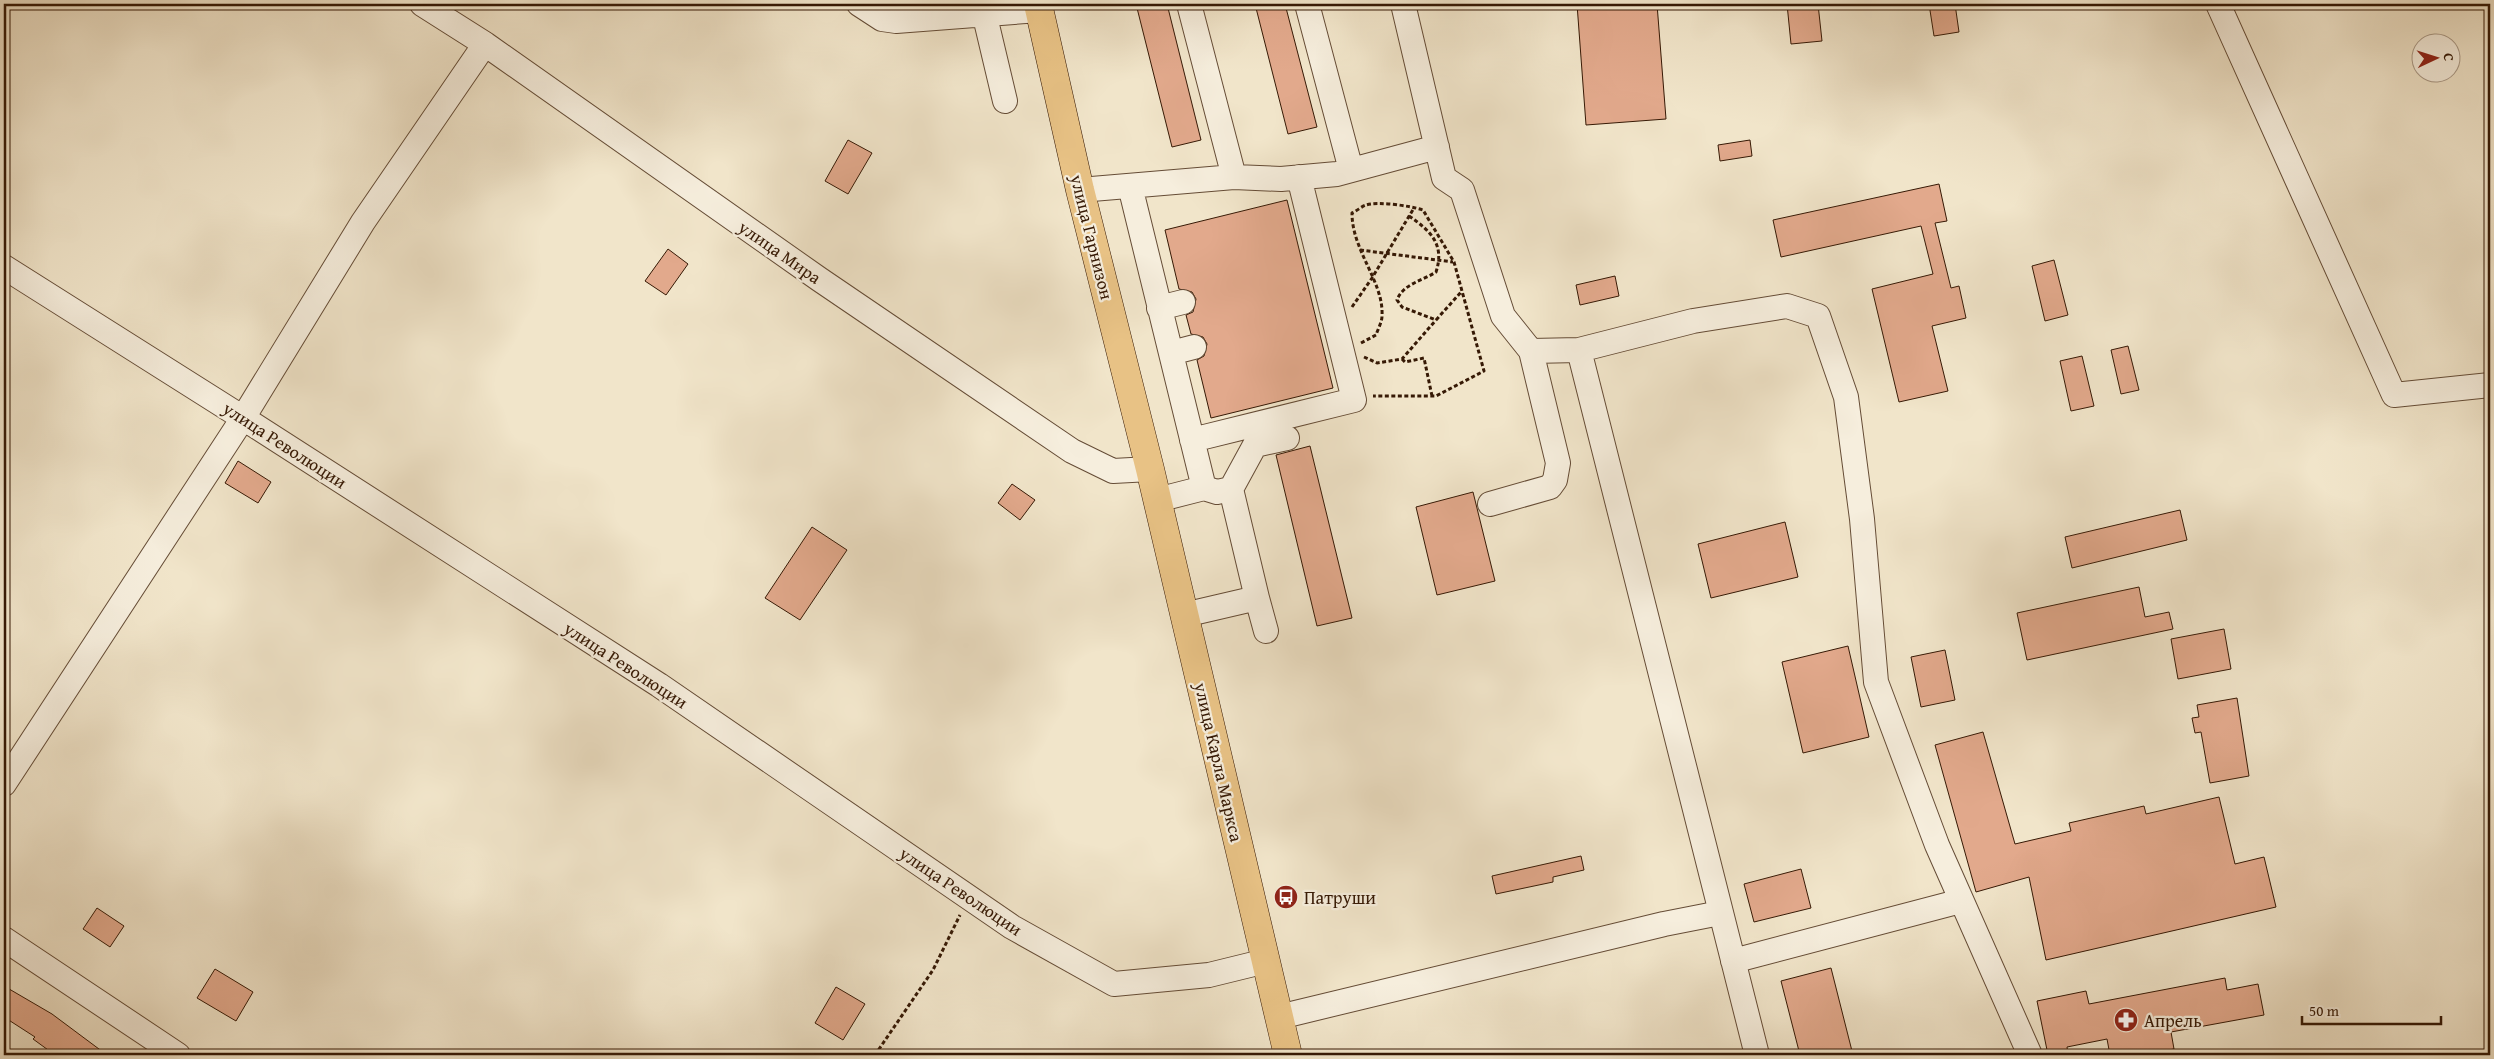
<svg xmlns="http://www.w3.org/2000/svg" width="2494" height="1059" font-family="'Gentium Book Plus',serif">
<rect width="100%" height="100%" fill="#f1e5ca"/>
<filter id="stains"><feTurbulence type="fractalNoise" baseFrequency=".004" numOctaves="4"/><feColorMatrix values="0 0 0 0 .2 0 0 0 0 .09 0 0 0 0 .02 0 0 0 .5 -.17"/></filter>
<radialGradient id="worn" r=".72"><stop offset=".6" stop-color="#630" stop-opacity="0"/><stop offset="1" stop-color="#630" stop-opacity=".3"/></radialGradient>
<path fill="#e2a98c" stroke="#361905" d="M1136,4h31l34,136 -29,7z
M1255,4h30l32,123 -29,7z
M1577,4h80l9,115 -80,6z
M1787,4h31l4,37 -31,3z
M1929,4h26l4,28 -25,4z
M848,140l24,13 -24,41 -23,-13z
M1750,140l2,16 -32,5 -2,-16z
M1939,184l8,37 -12,2 16,65 8,-2 7,32 -34,8 16,65 -49,11 -27,-113 61,-15 -12,-48 -140,31 -8,-37z
M1287,200l46,188 -122,30 -14,-58 7,-4 3,-12 -4,-7 -12,-3 -5,-19 7,-3 3,-13 -4,-7 -13,-3 -14,-59z
M668,249l20,15 -22,31 -21,-14z
M2054,260l14,55 -23,6 -13,-55z
M1615,276l4,20 -39,9 -4,-20z
M2128,346l11,44 -18,4 -10,-44z
M2082,356l12,50 -23,5 -11,-50z
M1310,446l42,172 -35,8 -41,-171z
M238,461l33,21 -13,21 -33,-20z
M1012,484l23,16 -15,20 -22,-17z
M1473,492l22,89 -58,14 -21,-88z
M2180,510l7,30 -115,28 -7,-31z
M1785,522l13,55 -87,21 -13,-54z
M812,527l35,23 -47,70 -35,-22z
M2139,587l6,30 24,-5 4,17 -146,31 -10,-47z
M2224,629l7,40 -53,10 -7,-40z
M1848,646l21,91 -66,16 -21,-91z
M1945,650l10,50 -34,7 -10,-50z
M2237,698l12,78 -39,7 -9,-51 -6,1 -3,-15 7,-1 -2,-12z
M1983,732l32,112 56,-13 -2,-8 75,-17 2,8 73,-17 16,67 29,-7 12,50 -230,53 -17,-83 -53,15 -41,-147z
M1581,856l3,14 -31,7v5l-57,12 -4,-18z
M1801,869l10,39 -57,14 -10,-38z
M97,908l27,18 -14,21 -27,-18z
M1831,968l22,87h-53l-19,-74z
M215,969l38,23 -17,29 -39,-23z
M2225,978l2,12 31,-6 6,31 -93,17 3,17 -33,6h-31l-3,-16 -40,8 1,8h-18l-3,-5 -10,-49 49,-10 3,13z
M4,986l48,28 55,41h-52l-22,-16 2,-2 -31,-20z
M836,987l29,17 -22,36 -28,-17z"/>
<g fill="none" stroke-linecap="round" stroke-linejoin="round">
<g stroke="#654c36" stroke-width="26">
<path id="minor" d="M422,4l63,40 334,235 253,172 41,20 37,-2
M859,4l23,15 14,2 143,-11
M982,4l23,97
M1307,4l44,166
M1403,4l41,174 18,12 41,126 28,35 48,-1 114,-29 94,-15 31,10 28,81 16,122 14,163 61,163 93,210
M2218,4l176,391 96,-10
M1234,177l47,2 56,-5 100,-27
M1130,186l74,302 -47,12
M1080,190l154,-13 -45,-173
M4,267l239,151 416,267 353,242 102,57 95,-9 57,-14
M1159,308l24,-6
M1579,350l178,705
M1171,353l23,-6
M1192,440l162,-40 -55,-223
M1231,489l24,-44 32,-7
M1490,504l60,-17 5,-7 3,-17 -27,-112
M1257,598l9,33
M1184,615l73,-17 -26,-109 -14,3 -13,-4
M4,784l239,-366 120,-196 122,-178
M4,939l174,116
M1733,961l228,-60
M1279,1017l385,-93 56,-11"/>
</g>
<g stroke="#361905" stroke-width="29">
<path id="major" d="M1038,4l42,186 70,279 138,586"/>
</g>
<path stroke="#361905" stroke-width="3" stroke-dasharray="4 2.5" stroke-linecap="butt" d="M1409,216c22,15 36,29 27,56 -14,9 -33,12 -39,28l5,7 34,13 26,-29
M1360,250l93,12
M1352,307l20,-29 42,-70
M1361,343l15,-8c2,-6 6,-13 6,-19 2,-34 -30,-65 -30,-103 5,-2 10,-7 14,-8 12,-4 45,1 57,5l31,52 30,109 -48,25h-63
M1364,357l13,6 25,-4 34,-39
M1402,359l3,3 19,-4 8,38
M875,1055l58,-85 27,-55"/>
<use href="#minor" stroke="#f6eedd" stroke-width="24"/>
<use href="#major" stroke="#e8c285" stroke-width="28"/>
</g>
<defs>
<g id="bus-disc" transform="scale(1.25)"><circle r="9.5" fill="#8f2418" stroke="#f6eedd"/><path d="M-5-6H5V4H4V6H2V4H-2V6H-4V4H-5ZM-3.5-4V0h7V-4ZM-3.5 1.2v1.5H-2V1.2ZM2 1.2v1.5H3.5V1.2Z" fill="#fff"/></g>
<g id="pharmacy-disc" transform="scale(1.25)"><circle r="9.5" fill="#8f2418" stroke="#f6eedd"/><path d="M-2-6h4v4h4v4h-4v4h-4v-4h-4v-4h4Z" fill="#fff"/></g>
</defs>
<g fill-rule="evenodd">
<use href="#bus-disc" x="1286" y="897"/>
<use href="#pharmacy-disc" x="2126" y="1020"/>
</g>
<g text-anchor="middle" dominant-baseline="central" stroke-width="4.5" stroke-linejoin="round" paint-order="stroke">
<g font-size="18" fill="#361905" stroke="#f6eedd">
<text transform="translate(1092 237) rotate(76)">улица Гарнизон</text>
<text transform="translate(780 252) rotate(35)">улица Мира</text>
<text transform="translate(285 445) rotate(33)">улица Революции</text>
<text transform="translate(626 665) rotate(33)">улица Революции</text>
<text transform="translate(1219 762) rotate(77)">улица Карла Маркса</text>
<text transform="translate(961 891) rotate(34)">улица Революции</text>
</g>
<g font-size="18" fill="#361905" stroke="#f6eedd" text-anchor="start">
<text x="1304" y="897">Патруши</text>
<text x="2144" y="1020">Апрель</text>
</g>
</g>
<rect width="2494" height="1059" fill="none" stroke="#f1e5ca" stroke-width="20"/>
<rect x="5" y="5" width="2484" height="1049" fill="none" stroke="#361905" stroke-width="2.5"/>
<rect x="10" y="10" width="2474" height="1039" fill="none" stroke="#361905"/>
<g transform="translate(2436 58) rotate(86)"><circle r="24" fill="#f6eedd" stroke="#a99987"/>
<path d="M0-4L9 19L0 12L-9 19Z" fill="#8f2418"/>
<text y="-8" font-size="14" font-weight="bold" text-anchor="middle" fill="#361905">С</text>
</g>
<path d="M2302 1016v8h139v-8" fill="none" stroke="#361905" stroke-width="2.5"/>
<text x="2309" y="1016" font-size="15" fill="#361905" stroke="#f6eedd" stroke-width="4" paint-order="stroke">50 m</text>
<rect width="100%" height="100%" filter="url(#stains)"/>
<rect width="100%" height="100%" fill="url(#worn)"/>
</svg>
